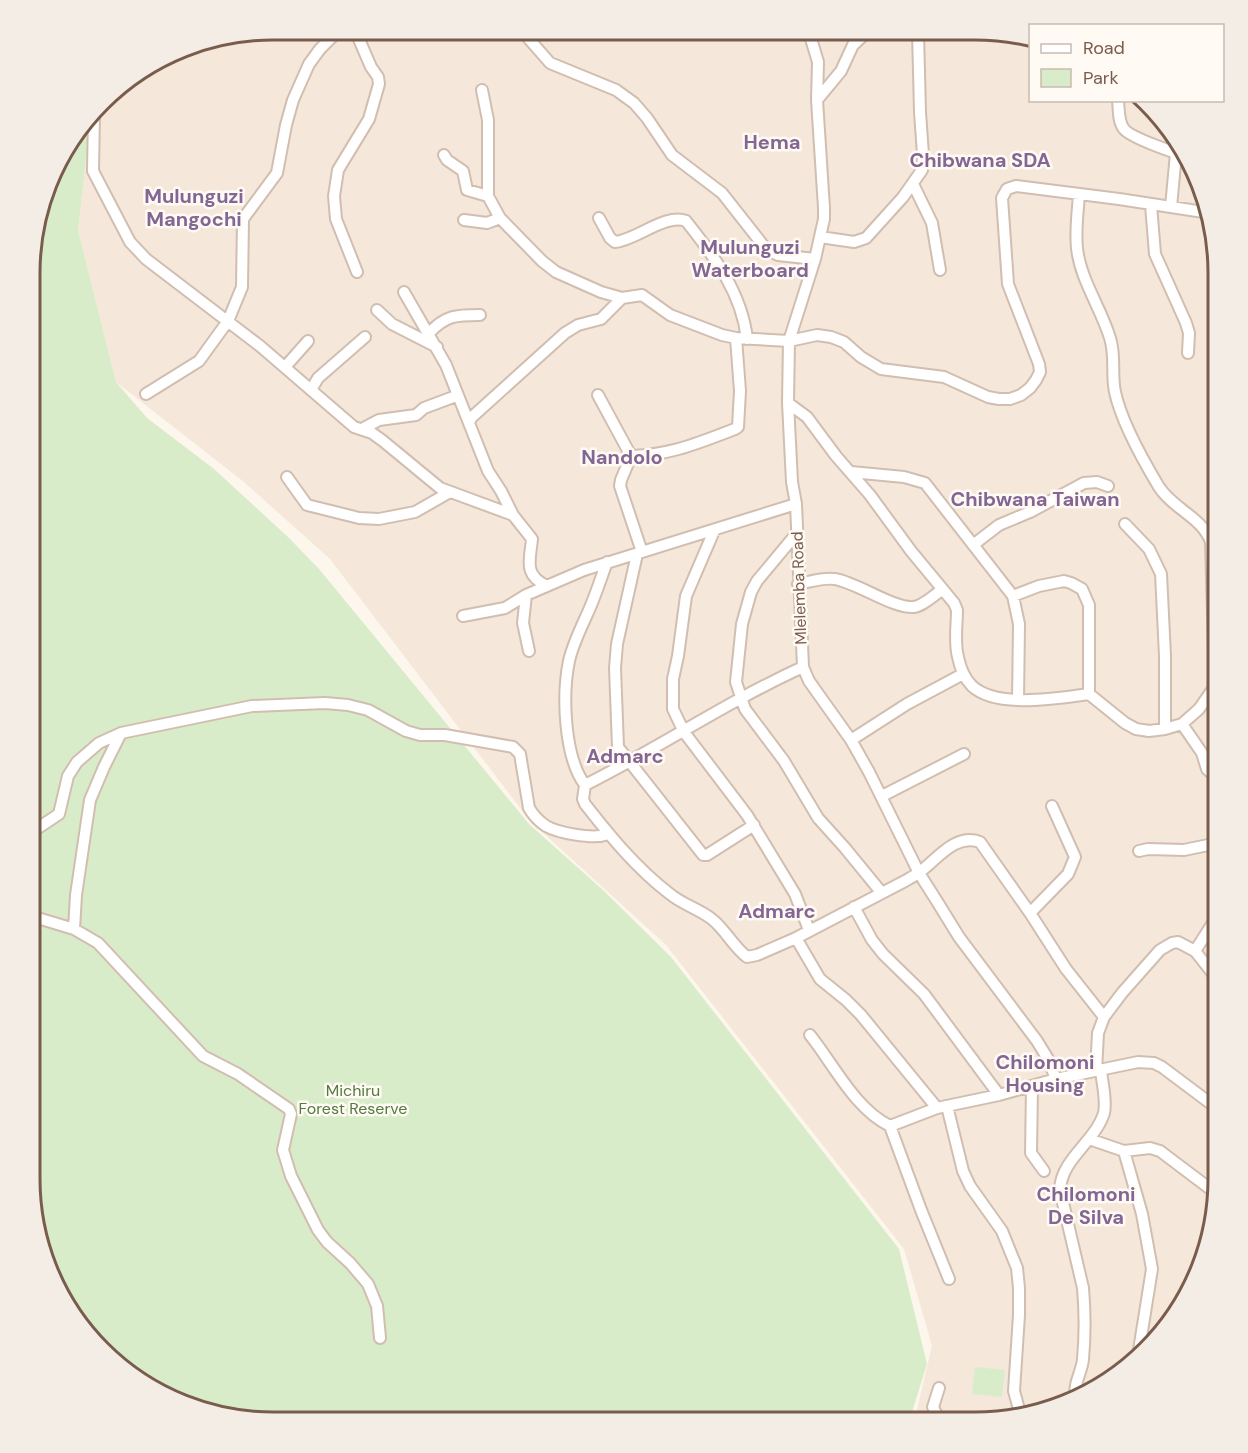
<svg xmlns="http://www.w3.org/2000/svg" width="1248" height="1453" font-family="'DM Sans',sans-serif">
<rect width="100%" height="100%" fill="#fdf6ec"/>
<path fill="#f5e8da" d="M274,30l732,2 24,9v59l107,1 48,51 25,58 8,64 -1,921 -12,63 -28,56 -81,76 -106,32h-76l18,-76 -28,-97 -238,-304 -136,-124 -200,-262 -86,-77 -128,-100 -38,-152 13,-113 22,-27 82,-47z"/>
<path fill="#d8ecc9" d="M91,117l-13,113 38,152 31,36 67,51 74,68 31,32 210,255 75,67 67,66 228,292 28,115 -18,58h-651l-106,-32 -50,-38 -39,-51 -25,-58 -8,-64 5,-952 28,-75z
M975,1367l30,3 -3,27 -30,-3z"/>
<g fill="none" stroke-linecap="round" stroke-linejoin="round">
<g stroke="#d1beb0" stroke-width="14">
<path id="minor" d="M355,30l16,37 7,10 1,7 -10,35 -31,51 -4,26 2,23 21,53
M522,31l28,32 66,27 18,13 13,15 25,37 50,38 44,56 12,6 37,4
M809,32l9,30 -1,38 7,108v11l-9,40 -26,82 -1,62 4,79 4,22 7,163 6,14 42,59 18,32 50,101 19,30 21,34 78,104 11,18 8,20
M482,90l6,30v76
M817,100l24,-29 12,-26 14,-13
M1118,100c1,9 0,22 6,29 7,9 51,24 63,27
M94,114l-1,57 37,71 16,17 114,87 94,81 18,6 11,8 57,47 73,27
M444,155l3,5 16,11 4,19 21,6 12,22 42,43 14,11 45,20 21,6 20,-3 28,20 52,20 14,3 53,3 28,-6 14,2 13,5 17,15 20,12 63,8 44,20 11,2h11l11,-4 9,-7 6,-8 4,-8 -1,-8 -31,-80 -6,-86 5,-9 9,-3 103,13 91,14
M913,184l19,39 8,47
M1151,205l4,49 31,69 3,10 -1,20
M1171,207l5,-54
M599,218l11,20 5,4c21,-2 51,-29 71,-21 28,35 56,72 61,118
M464,220l23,3 13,-5
M820,237l34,5 12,-4 37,-41 19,-27 1,-15 -3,-43 -2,-80
M404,292l42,73 42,106 13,20 12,24 19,24c-2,21 -9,36 15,47
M377,310l15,14 45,23
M429,333c17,-18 27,-18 51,-18
M285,367l23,-26
M311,390l7,-12 47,-41
M146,394l53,-33 29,-40 14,-34 1,-68 34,-46 9,-48 7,-25 16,-36 11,-15 19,-19
M598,395l33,61 -10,24 -1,6 22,66
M788,403l19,14 29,39 34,39 41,56 43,52 3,7c0,15 -3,32 1,47 2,10 6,21 14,29 25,23 86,12 117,8l36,29 11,6 13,2 16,-2 17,-5 17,-15 16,-23 -4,-144c-9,-25 -38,-33 -52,-55 -15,-25 -38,-67 -44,-95 -4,-19 1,-35 -5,-54 -9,-30 -30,-59 -33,-90 -2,-18 1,-37 2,-54
M469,422l3,-5 93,-84 13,-8 23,-6 21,-21
M362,429l17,-9 37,-5 8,-7 32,-12
M631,456c40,-1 67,-13 104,-27l3,-2 2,-36 -4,-53
M851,472l53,5 21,6 88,113 6,28 -1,76
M287,477l20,28 52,13 20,1 36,-7 35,-20
M1125,524l24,25 12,25 4,82v73
M714,531l-28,65 -8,60 -5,23v30l11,23 63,83 48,79 14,36
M797,533l-40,48 -6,11 -9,32 -6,58 9,27 39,52 34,57 27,30 36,44
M973,545l26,-20 31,-13 54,-29 13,-1 11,4
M637,554l-20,90 -2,24 3,79 85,108h4l47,-30
M798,584c12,-2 25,-7 37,-5 23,4 59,30 79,28 9,-1 20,-12 28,-17
M526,595l-3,28 6,28
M1013,596l26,-10 25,-5 7,2 11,6 7,16v89
M463,616l42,-8 21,-13 58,-25 212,-66
M803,667c-75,34 -144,81 -218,118l-2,14 2,5c25,32 52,65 85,90 13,11 30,15 43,26 13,11 21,27 34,37l10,-2 39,-17 109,-57c5,-3 11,-6 16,-10 17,-13 35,-38 59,-29l50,71 36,56 38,48
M1182,724l20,29 5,16 11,10
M851,740l56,-36 56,-30
M585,785c-21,-28 -23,-90 -16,-124 4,-18 13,-35 20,-51 7,-16 12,-32 18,-48
M882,796l82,-42
M32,832l27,-18 9,-38 9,-14 22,-19 22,-10 131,-27 73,-3 23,2 20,5 38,21 14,4h25l68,12 7,7 9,54c4,7 11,14 17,18 12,7 46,13 59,9l2,-3
M1139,851l9,-2 36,1 34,-7
M854,907l18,33 11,14 41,40 75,101
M1030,913l38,-39 7,-17 -23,-51
M31,916l43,13 24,14 105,113 35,18 51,35 2,5 -8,36 8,26 27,54 9,12 23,21 18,21 9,22 3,32
M74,929l2,-34 14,-95 14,-33 17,-34
M796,938l24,41 26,21 15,15 76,93
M1195,951l23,-36
M810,1035c24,30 45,74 80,91l47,-18 62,-13 57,-16 82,-17 16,1 8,4 56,42
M1096,1071l2,-38 6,-16 18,-24 38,-43 12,-7 6,-1 17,9 23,29
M1032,1087l-1,66 13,18
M947,1106l16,65 7,15 32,45 15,37 2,20v27l-5,76 6,22
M890,1126l31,84 28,69
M1089,1139l35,12 26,-3 10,3 57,43
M1124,1151l18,63 10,55 -13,81
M939,1388l-6,19 7,15
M1076,1396c-3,-12 6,-24 7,-37 2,-22 2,-48 0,-71l-23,-98c1,-31 35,-48 44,-77 3,-13 -2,-30 -3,-43"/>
</g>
<use href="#minor" stroke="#fff" stroke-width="10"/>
</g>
<g text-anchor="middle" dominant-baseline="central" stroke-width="5" stroke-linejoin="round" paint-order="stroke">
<g font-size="16" fill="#7a5c4d" stroke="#fffaf3">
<text transform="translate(799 588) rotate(-92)">Mlelemba Road</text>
</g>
<g font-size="16" fill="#537a41" stroke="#fffaf3">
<text x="353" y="1090">Michiru<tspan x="353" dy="18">Forest Reserve</tspan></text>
</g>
<g font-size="20" font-weight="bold" fill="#846695" stroke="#fffaf3">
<text x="772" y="142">Hema</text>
<text x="980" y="160">Chibwana SDA</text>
<text x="194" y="196">Mulunguzi<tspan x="194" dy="23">Mangochi</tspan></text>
<text x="750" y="247">Mulunguzi<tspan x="750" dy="23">Waterboard</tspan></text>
<text x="622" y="457">Nandolo</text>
<text x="1035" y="499">Chibwana Taiwan</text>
<text x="625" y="756">Admarc</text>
<text x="777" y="911">Admarc</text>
<text x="1045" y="1062">Chilomoni<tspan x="1045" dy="23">Housing</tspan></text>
<text x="1086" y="1194">Chilomoni<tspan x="1086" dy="23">De Silva</tspan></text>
</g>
</g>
<path d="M0 0H1248V1453H0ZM273 40H975A233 233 0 0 1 1208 273V1179A233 233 0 0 1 975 1412H273A233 233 0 0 1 40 1179V273A233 233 0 0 1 273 40Z" fill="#f4ede6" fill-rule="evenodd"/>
<path fill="none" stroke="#7a5c4d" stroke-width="3" d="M273 40H975A233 233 0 0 1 1208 273V1179A233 233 0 0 1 975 1412H273A233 233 0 0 1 40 1179V273A233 233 0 0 1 273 40Z"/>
<rect x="1029" y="24" width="195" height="78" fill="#fffaf3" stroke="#cabbb1" stroke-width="1.5"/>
<rect x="1041" y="44" width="30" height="9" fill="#ffffff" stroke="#cabbb1" stroke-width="1.5"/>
<text x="1083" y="54" font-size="18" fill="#7a5c4d">Road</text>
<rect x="1041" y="69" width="30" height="18" fill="#d8ecc9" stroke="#cabbb1" stroke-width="1.5"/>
<text x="1083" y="84" font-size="18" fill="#7a5c4d">Park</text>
</svg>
